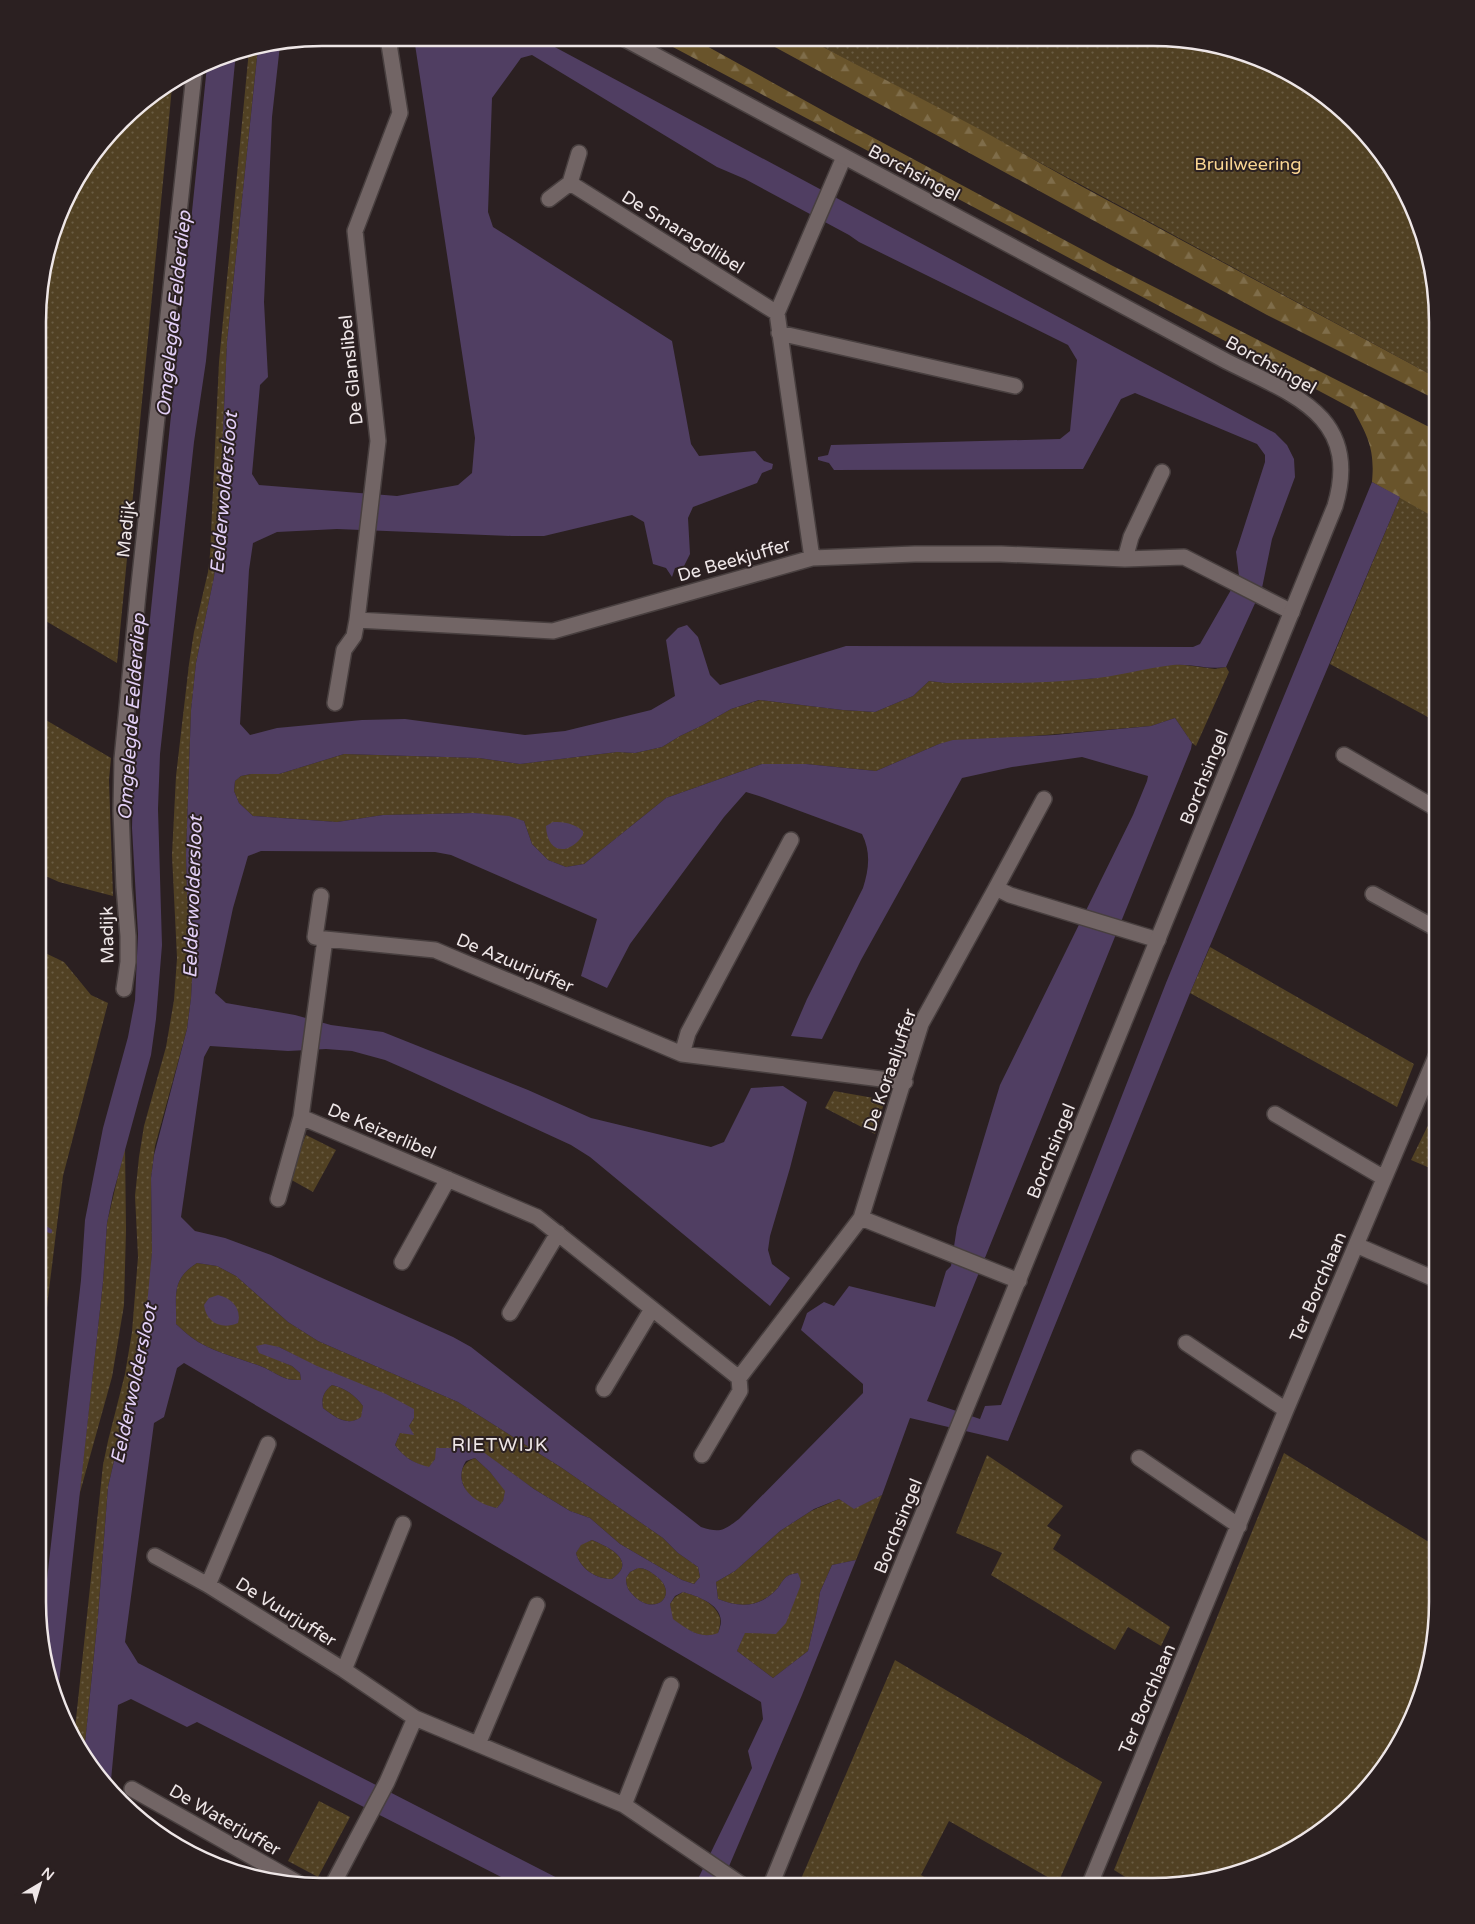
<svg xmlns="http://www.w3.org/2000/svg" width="1475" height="1924" font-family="'Varela Round',sans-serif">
<defs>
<pattern id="green-dots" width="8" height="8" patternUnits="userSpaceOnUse" patternTransform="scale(1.25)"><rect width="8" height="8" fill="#514123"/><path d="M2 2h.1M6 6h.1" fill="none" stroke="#6a5c43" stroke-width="1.8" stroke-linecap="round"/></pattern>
<pattern id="forest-firs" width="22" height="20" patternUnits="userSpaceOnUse" patternTransform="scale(1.25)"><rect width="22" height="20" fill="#69542b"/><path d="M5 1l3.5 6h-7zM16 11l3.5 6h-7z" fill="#7f6d4a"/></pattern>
<pattern id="wetland-marsh" width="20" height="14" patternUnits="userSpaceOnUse" patternTransform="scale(1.25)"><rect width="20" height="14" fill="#514123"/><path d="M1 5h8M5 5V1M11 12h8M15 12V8" fill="none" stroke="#6a5c43"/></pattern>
</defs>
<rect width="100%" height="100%" fill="#2b2021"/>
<path fill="url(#green-dots)" d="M808,39l382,1 71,19 50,27 56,48 41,62 20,53 9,73v56c-209,-113 -418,-228 -629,-339z
M258,48l-31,294 -9,201 -4,34 -18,86 -5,47 -5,145 1,38 6,68 -2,37 -4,31 -32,117 -4,32 1,74 -6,96 -9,32 -11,29 -18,78 -10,129 -14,137 -10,-15 29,-273 5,-24 17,-67 7,-42 6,-75 -3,-61 4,-39 5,-31 22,-79 8,-47 3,-42 -5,-103 4,-79 13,-112 5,-32 14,-60 2,-18 9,-192 30,-312z
M172,87l-55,576 -78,-46 1,-332 36,-105 59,-72z
M1400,497l37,22v203l-107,-58z
M1177,664l38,5 11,-2 3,5 -33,74 -4,-3 -17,-25 -24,8 -212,18 -63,27 -70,-7h-44l-96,34 -82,66 -18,3 -18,-7 -16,-16 -8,-23 -50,-8 -91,2 -46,7 -84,-6 -14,-13 -5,-12 1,-10 6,-5 10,-2h28l65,-20 135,4 41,6 97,-12 18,1 27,-6 18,-11 23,-11 28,-16 29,-9 83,10 32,2 38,-16 16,-15 18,2 142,-4 56,-11z
M39,716l72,42 -2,22 4,116 -54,-14 -20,-9z
M1210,947l204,117 -17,43 -207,-114z
M39,950l25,12 27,33 17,8 -45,173 -15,122 -10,-6z
M834,1091l51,9 -10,34 -50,-26z
M1436,1109l1,1v61l-26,-11z
M306,1135l30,15 -23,42 -25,-14z
M125,1146l1,84 -2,75 -12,72 -33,119 24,-214 4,-59z
M197,1263l20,3 19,10 52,46 30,19 140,61 104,66 101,70 15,15 20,14 2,10 -6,7 -12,-4 -62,-36 -30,-26 -20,-7 -36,-22 -74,-53 -8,12 -17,11 -6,9c-15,-5 -25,-10 -34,-23l5,-12 9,-7 5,-8 -135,-71 -1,13 14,6 8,7 1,7c-17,1 -21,-5 -36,-12 -24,-10 -53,-15 -74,-31 -6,-4 -10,-9 -15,-13 1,-28 -6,-44 21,-61z
M332,1385c14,4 22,9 31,21l-1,11c-15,10 -27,0 -39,-9 -2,-10 1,-17 9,-23z
M1284,1453l153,94v73l-15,73 -33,67 -49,56 -61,41 -53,20 -73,9h-13l-26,-16z
M987,1455l76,51 -16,20 14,9 -8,14 117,78 -9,19 -33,-19 -13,23 -124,-75 11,-22 -46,-20z
M475,1458l15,14 16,19 -3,10 -6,7c-8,-1 -16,-3 -23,-8 -14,-12 -20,-35 1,-42z
M882,1495l-26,65 -24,5 -12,27 -3,19 -9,40 -35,27 -36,-27 8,-19h14l39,-59c-17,2 -14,10 -24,19 -18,16 -36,15 -56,7l-2,-17 19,-11 45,-40 31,-20 28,-12 15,9z
M592,1540c17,7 46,21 20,39 -16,0 -32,-10 -36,-26l5,-9z
M638,1568c7,0 12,3 18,8 23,17 2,40 -20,22 -7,-7 -10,-10 -10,-20l4,-6z
M683,1592c14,4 32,10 37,26 1,5 -1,11 -2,16 -19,6 -31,-5 -46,-15l-2,-15 5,-7z
M895,1660l207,122 -44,101 -109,-62 -28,54 18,11h-141z
M319,1801l31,16 -32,60 -30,-16z"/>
<path fill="url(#forest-firs)" d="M656,38l38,1 137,76 280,150 326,166v88l-65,-37c3,-33 -4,-45 -19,-73z
M760,39h48l175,92 98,55 356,192v22l-170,-85z"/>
<path fill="url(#wetland-marsh)" d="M38,1292l10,6 -10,98z"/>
<path fill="#503e62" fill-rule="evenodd" d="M414,38h124l737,395 12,12 7,14 1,18 -23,62 -10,49 -36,79c-18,3 -35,-4 -53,-2 -29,3 -57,12 -86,14 -46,5 -94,4 -141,4l-17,-2 -16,15 -38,16 -32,-2 -84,-10 -28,9 -28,16 -23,11 -18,11 -27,6 -18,-1 -97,12 -41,-6 -135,-4 -65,20h-28l-10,2 -6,5 -1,10 5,12 14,13 84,6 46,-7 91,-2 35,3 15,5 8,23 16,16 18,7 18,-3 82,-66 96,-34h44l70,7 63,-27 14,-4 101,-5 97,-9 24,-8 17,25 -1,6 -264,652 53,18 5,-13 16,-1 165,-422 206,-501 28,15 -210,496 -182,448 -98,-23 -28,77 -28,14 -15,-10 -25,10 -34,22 -45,40 -19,11 2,17c20,8 39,9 56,-7 10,-9 7,-17 24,-19l3,8 -1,6 -14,36 -10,11 -31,-1 -8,18 36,27 35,-27 9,-40 3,-19 12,-27 24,-5 -54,135 -81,190h-26l57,-117 -4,-17 15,-32 -2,-17 -577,-339 -7,5 -13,49 -10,6 -29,219 13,21 433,222h-54l-320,-163 -10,5 -56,-28 -13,6 -8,86 -26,-38 14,-137 10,-129 18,-78 11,-29 9,-32v-32l6,-64 -1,-74 3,-23 33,-126 4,-31 2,-37 -6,-68 -1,-38 5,-145 5,-47 18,-86 4,-34 9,-201 31,-294 22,-3 -8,72 -8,185 4,75 -8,8 -8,89 7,11 138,11 61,-11 14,-12 3,-35zM532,55l185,112 28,12 104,56 10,7 209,103 9,15 -7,71 -10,8 -229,6 -3,10 -10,2v3l11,3 5,7 249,-1 38,-70 14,-6 122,51 8,11v7l-29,90 3,24 -39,68 -7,3 -347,-1 -126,39 -10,-10 -12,-38 -11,-12 -9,3 -12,12 9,56 -24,14 -86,21 -40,4 -120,-16 -43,1 -85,8 -27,7 -10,-11 9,-154 4,-27 24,-11 60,-3 175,7h32l88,-21 12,7 9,42 13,4 6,9 3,-9 9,-2 6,-12 -2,-36 5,-11 64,-24 5,-10 10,-4 1,-5 -9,-3 -9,-10 -56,5 -8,-12 -19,-103 -179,-114 -5,-15 4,-114 29,-40zM1082,757l66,19 -1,5 -14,34 -133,270 -43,142 -6,39 -5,5 -11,36 -86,-21 -15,20 -10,-4 -17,11 -6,17 62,54v9l-124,126c-16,12 -19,14 -38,8l-230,-180 -18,-10 -182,-82 -46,-17 -30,-7 -14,-14 23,-160 6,-11 78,5 38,-2 26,2 33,9 25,11 161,74 19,12 180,149 20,-28 -18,-14 -4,-14 2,-14 20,-68 17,-66 -24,-16 -32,2 -27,54 -13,5 -120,-29 -63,-28 -145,-58 -52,-7 -36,-10 -69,-12 -11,-10 18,-85 15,-52 13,-5 174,1 16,3 146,64 -16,57 26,12 23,-44 94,-127 22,-25 13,4 103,38c9,18 7,35 1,54l-56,111 -16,37 31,3 39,-79 101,-182 50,-11zM197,1263l20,3 19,10 52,46 30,19 140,61 104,66 101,70 15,15 20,14 2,10 -6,7 -12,-4 -62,-36 -30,-26 -20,-7 -36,-22 -74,-54 -9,13h-15l-1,11 -6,8c-15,-4 -25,-9 -34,-22l5,-12 14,2 -5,-9 5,-8v-9l-28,-15 -69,-28 -38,-19 -14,-3 -9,2 3,7 33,13 8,7 1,7c-17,1 -21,-5 -36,-12 -24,-10 -53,-15 -74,-31 -6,-4 -10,-9 -15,-13 1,-28 -6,-44 21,-61zM332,1385c14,4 22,9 31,21l-2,11c-14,10 -26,0 -38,-9 -2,-10 1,-17 9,-23zM475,1458l15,14 15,19 -2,10 -6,7c-22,-4 -46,-23 -31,-47zM592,1540c17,7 46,21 20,39 -16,0 -32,-10 -36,-26l5,-8zM638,1568c7,0 12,3 18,8 23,17 2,40 -20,22 -7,-7 -10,-10 -10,-20l4,-6zM683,1592c13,4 37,11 38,29 0,4 -2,9 -3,12 -18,7 -31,-4 -45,-14l-3,-15 5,-8z
M236,52l-30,309 -12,81 -34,312 -2,55 4,136 -6,74 -5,36 -38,139 -6,29 -4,59 -46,419 -10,-26 -6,-43 40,-352 4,-60 18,-92 25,-91 7,-37 3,-66 -6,-106 1,-44 74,-718 24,-13z
M553,822c12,0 20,1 30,9v4c-14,21 -36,19 -37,-9z
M218,1295c13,3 24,13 20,28 -16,7 -32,0 -34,-18l5,-7z"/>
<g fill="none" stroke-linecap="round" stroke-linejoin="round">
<path stroke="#503e62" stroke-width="4.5" d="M38,1224l12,7"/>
<g stroke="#483f3f" stroke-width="18">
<path id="street" d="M570,183l207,130
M549,199l21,-16 9,-30
M779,333l236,53
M812,558l-35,-245 67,-156
M1125,559l6,-22 31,-65
M357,620l196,11 259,-73 103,-4h86l124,5 59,-2 108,55
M335,703l9,-53 10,-14 3,-16 21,-179 -23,-210 45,-118 -12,-75
M1344,755l93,54
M996,888l48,-89
M1373,894l64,35
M321,896l-6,41 10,2 -24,178 236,100 202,161 122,-160 158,63
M325,939l110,11 247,104 223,28
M124,989l4,-27v-26l-4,-49 -3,-76 1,-52 16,-165 56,-520
M682,1054l6,-21 103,-193
M1275,1114l109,64
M278,1199l23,-82
M861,1218l60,-194 75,-136 14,7 148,45
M1356,1245l81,35
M402,1262l46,-83
M510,1313l48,-80
M1186,1343l100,67
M604,1389l48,-80
M702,1455l38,-64 -1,-13
M1139,1458l100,68
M155,1556l53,29 136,85 71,48 209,87 118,80
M208,1585l60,-141
M344,1670l59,-146
M478,1744l59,-139
M132,1789l168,95
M624,1805l47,-120
M333,1884l54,-102 28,-64
M1089,1886l197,-476 151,-356"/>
</g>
<g stroke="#483f3f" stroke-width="18">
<path id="secondary" d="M623,38l603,323c65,33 136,54 109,145l-564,1379"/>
</g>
<use href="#street" stroke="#726565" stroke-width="15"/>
<use href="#secondary" stroke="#726565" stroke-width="15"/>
</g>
<g text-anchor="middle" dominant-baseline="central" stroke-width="4" stroke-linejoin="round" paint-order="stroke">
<g font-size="18" fill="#fad593" stroke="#2b2021">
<text x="1248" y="164">Bruilweering</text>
</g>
<g font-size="18" fill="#eee6e7" stroke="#2b2021">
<text transform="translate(914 173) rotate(28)">Borchsingel</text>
<text transform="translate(683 232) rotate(32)">De Smaragdlibel</text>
<text transform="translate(1271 365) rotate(29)">Borchsingel</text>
<text transform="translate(351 370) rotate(-96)">De Glanslibel</text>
<text transform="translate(126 529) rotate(-84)">Madijk</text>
<text transform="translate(734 560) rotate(-16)">De Beekjuffer</text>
<text transform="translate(1204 777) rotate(-68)">Borchsingel</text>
<text transform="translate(107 935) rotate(-91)">Madijk</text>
<text transform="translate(515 963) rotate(23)">De Azuurjuffer</text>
<text transform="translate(890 1070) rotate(-71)">De Koraaljuffer</text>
<text transform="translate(382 1131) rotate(23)">De Keizerlibel</text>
<text transform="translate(1051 1151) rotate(-68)">Borchsingel</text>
<text transform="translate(1318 1287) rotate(-67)">Ter Borchlaan</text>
<text transform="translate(898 1526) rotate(-68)">Borchsingel</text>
<text transform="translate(286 1612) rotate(32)">De Vuurjuffer</text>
<text transform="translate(1147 1699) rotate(-67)">Ter Borchlaan</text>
<text transform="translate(225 1820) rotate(30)">De Waterjuffer</text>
</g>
<g font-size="19" font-style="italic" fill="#e3d0f7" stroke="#2b2021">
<text transform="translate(174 314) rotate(-84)">Omgelegde Eelderdiep</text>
<text transform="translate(224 493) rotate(-85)">Eelderwoldersloot</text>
<text transform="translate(132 717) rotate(-86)">Omgelegde Eelderdiep</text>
<text transform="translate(193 897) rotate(-88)">Eelderwoldersloot</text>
<text transform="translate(134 1384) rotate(-78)">Eelderwoldersloot</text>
</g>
<g font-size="19" letter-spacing="1" fill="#eee6e7" stroke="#2b2021">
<text x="500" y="1445">RIETWIJK</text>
</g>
</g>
<path d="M0 0H1475V1924H0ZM322 46H1153A276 276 0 0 1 1429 322V1602A276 276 0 0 1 1153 1878H322A276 276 0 0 1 46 1602V322A276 276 0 0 1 322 46Z" fill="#2b2021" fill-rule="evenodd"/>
<path fill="none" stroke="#eee6e7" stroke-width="2.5" d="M322 46H1153A276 276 0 0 1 1429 322V1602A276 276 0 0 1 1153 1878H322A276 276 0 0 1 46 1602V322A276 276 0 0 1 322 46Z"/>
<g transform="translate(40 1884) rotate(38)" stroke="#2b2021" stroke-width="4" paint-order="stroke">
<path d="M0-4L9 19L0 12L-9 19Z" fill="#eee6e7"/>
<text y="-8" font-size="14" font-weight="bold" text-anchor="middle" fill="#eee6e7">N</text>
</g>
</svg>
